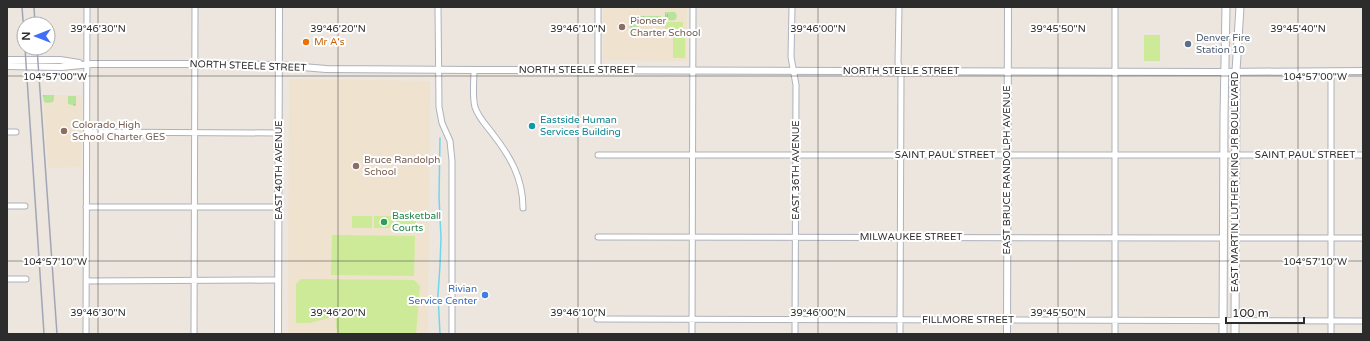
<svg xmlns="http://www.w3.org/2000/svg" width="1370" height="341" font-family="'Varela Round',sans-serif">
<defs>
<pattern id="park-tufts" width="24" height="20" patternUnits="userSpaceOnUse"><rect width="24" height="20" fill="#b8e39b"/><path d="M3 7l-1-3M5 7V3M7 7l1-3M15 17l-1-3M17 17v-4M19 17l1-3" fill="none" stroke="#9ec386"/></pattern>
</defs>
<rect width="100%" height="100%" fill="#ede6de"/>
<path fill="#efe2ce" d="M603,7h84v54l-84,-1z
M289,79l141,2 -2,253h-140z
M43,95h39l-1,72 -33,1z"/>
<path fill="url(#park-tufts)" d="M665,12h10l2,4 -1,3c-4,3 -7,0 -11,2z
M643,16h18l-1,7 -5,3c-5,-3 -11,-5 -16,-8l-1,-1z
M630,23h2l6,3 2,7h-10z
M43,95h11v4l-1,3 -5,1 -4,-1z
M68,96h8v10l-8,-2z"/>
<path fill="#ccea97" d="M665,22h18v8h-18z
M673,34h12v24h-12z
M1144,35h16v26h-16z
M352,216h20v12h-20z
M374,216h20v12h-20z
M396,216h20v12h-20z
M332,235l83,1 -1,40 -83,-1z
M301,279l113,1 6,6 -4,48h-78l-2,-7v-11l-27,7h-13v-39z"/>
<g fill="none" stroke-linecap="round" stroke-linejoin="round">
<path stroke="#72d5ee" stroke-width="1.5" d="M440,138l-1,59 2,41 -1,27 -2,30 2,39"/>
<g stroke="#aeb2bc" stroke-width="7">
<path id="minor" d="M438,7l1,100 3,16 8,18 2,20v173
M792,7l-1,50 5,28 -1,249
M899,7l-1,56 3,8 -1,263
M474,70c0,12 -2,26 1,37 3,10 11,18 17,26 18,23 31,45 31,75
M598,70v-63
M7,132h9
M87,132l192,1
M598,155h765
M7,206h18
M86,207h192
M598,237l626,1
M1235,238h128
M7,279h19
M86,281l192,-1
M597,319l766,2
M86,334l1,-327
M194,334l1,-327
M692,334l1,-327
M1115,334v-327
M1331,334v-263"/>
</g>
<g stroke="#aeb2bc" stroke-width="8">
<path id="tertiary" d="M7,60h53l19,3
M7,66l54,1 31,-3h103l84,1 47,4 148,1 741,2 148,-1
M278,334l1,-327
M1007,334l1,-327"/>
</g>
<g stroke="#aeb2bc" stroke-width="9">
<path id="secondary" d="M1223,334l1,-218 2,-109
M1235,334l1,-263 4,-64"/>
</g>
<use href="#minor" stroke="#fff" stroke-width="5"/>
<use href="#tertiary" stroke="#fff" stroke-width="6"/>
<use href="#secondary" stroke="#fff" stroke-width="7"/>
<path stroke="#a1a5b6" stroke-width="1.5" d="M22,7l2,26
M34,7l1,17
M25,48l19,286
M37,48l20,286"/>
</g>
<path fill="none" stroke="#2c2c2c" stroke-width="1" stroke-opacity="0.45" d="M98,7v327M338,7v327M578,7v327M818,7v327M1058,7v327M1298,7v327M7,76h1356M7,261h1356"/>
<g fill="#8d6e63" stroke="#fff" stroke-width="1.5">
<circle cx="622" cy="27" r="4"/>
<circle cx="64" cy="131" r="4"/>
<circle cx="356" cy="166" r="4"/>
</g>
<circle fill="#e8710a" stroke="#fff" stroke-width="1.5" cx="306" cy="42" r="4"/>
<circle fill="#5c6f8a" stroke="#fff" stroke-width="1.5" cx="1188" cy="44" r="4"/>
<circle fill="#0f9aa8" stroke="#fff" stroke-width="1.5" cx="532" cy="126" r="4"/>
<circle fill="#2e9e5b" stroke="#fff" stroke-width="1.5" cx="384" cy="222" r="4"/>
<circle fill="#3f7fe0" stroke="#fff" stroke-width="1.5" cx="485" cy="295" r="4"/>
<g text-anchor="middle" dominant-baseline="central" stroke-width="4" stroke-linejoin="round" paint-order="stroke">
<g font-size="10" fill="#785e54" stroke="#fff" text-anchor="start">
<text x="630" y="21">Pioneer<tspan x="630" dy="12">Charter School</tspan></text>
<text x="72" y="125">Colorado High<tspan x="72" dy="12">School Charter GES</tspan></text>
<text x="364" y="160">Bruce Randolph<tspan x="364" dy="12">School</tspan></text>
</g>
<g font-size="10" fill="#4e5e75" stroke="#fff" text-anchor="start">
<text x="1196" y="38">Denver Fire<tspan x="1196" dy="12">Station 10</tspan></text>
</g>
<g font-size="10" fill="#c56008" stroke="#fff" text-anchor="start">
<text x="314" y="42">Mr A's</text>
</g>
<g font-size="10" fill="#2c2c2c" stroke="#fff">
<text transform="translate(248 66) rotate(2)">NORTH STEELE STREET</text>
<text x="577" y="70">NORTH STEELE STREET</text>
<text x="901" y="71">NORTH STEELE STREET</text>
<text x="945" y="155">SAINT PAUL STREET</text>
<text x="1305" y="155">SAINT PAUL STREET</text>
<text transform="translate(279 170) rotate(-90)">EAST 40TH AVENUE</text>
<text transform="translate(796 170) rotate(-90)">EAST 36TH AVENUE</text>
<text transform="translate(1007 170) rotate(-90)">EAST BRUCE RANDOLPH AVENUE</text>
<text transform="translate(1235 182) rotate(-90)">EAST MARTIN LUTHER KING JR BOULEVARD</text>
<text x="911" y="237">MILWAUKEE STREET</text>
<text x="968" y="320">FILLMORE STREET</text>
</g>
<g font-size="10" fill="#0d838f" stroke="#fff" text-anchor="start">
<text x="540" y="120">Eastside Human<tspan x="540" dy="12">Services Building</tspan></text>
</g>
<g font-size="10" fill="#27864d" stroke="#fff" text-anchor="start">
<text x="392" y="216">Basketball<tspan x="392" dy="12">Courts</tspan></text>
</g>
<g font-size="10" fill="#366cbe" stroke="#fff" text-anchor="end">
<text x="477" y="289">Rivian<tspan x="477" dy="12">Service Center</tspan></text>
</g>
</g>
<g font-size="10" text-anchor="middle" fill="#2c2c2c" stroke="#fff" stroke-width="4" stroke-linejoin="round" paint-order="stroke">
<text x="98" y="32">39°46'30"N</text>
<text x="338" y="32">39°46'20"N</text>
<text x="578" y="32">39°46'10"N</text>
<text x="818" y="32">39°46'00"N</text>
<text x="1058" y="32">39°45'50"N</text>
<text x="1298" y="32">39°45'40"N</text>
<text x="1315" y="80">104°57'00"W</text>
<text x="55" y="80">104°57'00"W</text>
<text x="1315" y="265">104°57'10"W</text>
<text x="55" y="265">104°57'10"W</text>
<text x="98" y="316">39°46'30"N</text>
<text x="338" y="316">39°46'20"N</text>
<text x="578" y="316">39°46'10"N</text>
<text x="818" y="316">39°46'00"N</text>
<text x="1058" y="316">39°45'50"N</text>
</g>
<rect width="1370" height="341" fill="none" stroke="#2c2c2c" stroke-width="16"/>
<g transform="translate(36 36) rotate(270)"><circle r="19" fill="#ffffff" stroke="#ababab"/>
<path d="M0-3L7 15L0 10L-7 15Z" fill="#406df9"/>
<text y="-6" font-size="11" font-weight="bold" text-anchor="middle" fill="#2c2c2c">N</text>
</g>
<path d="M1226 317v6h78v-6" fill="none" stroke="#2c2c2c" stroke-width="2"/>
<text x="1232" y="317" font-size="12" fill="#2c2c2c" stroke="#ffffff" stroke-width="3" paint-order="stroke">100 m</text>
</svg>
